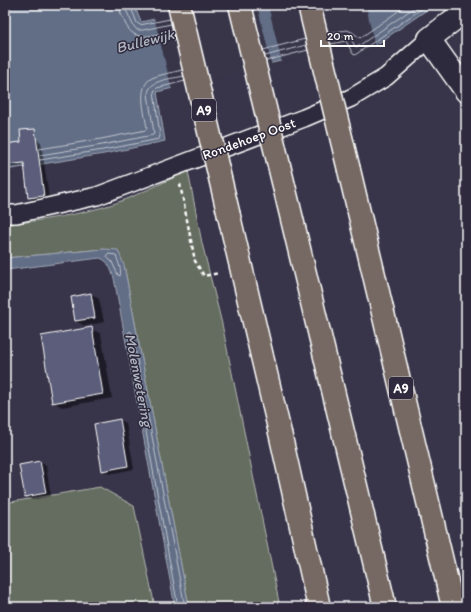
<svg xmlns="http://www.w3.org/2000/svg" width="471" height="612" font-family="Itim,sans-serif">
<rect width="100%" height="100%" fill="#383449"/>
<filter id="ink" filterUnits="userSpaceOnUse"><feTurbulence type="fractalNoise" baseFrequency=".025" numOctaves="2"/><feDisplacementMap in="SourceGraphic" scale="8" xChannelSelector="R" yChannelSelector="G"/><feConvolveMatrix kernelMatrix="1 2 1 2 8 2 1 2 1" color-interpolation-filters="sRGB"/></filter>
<g filter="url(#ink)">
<path fill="#656d61" stroke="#b2b6b0" d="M188,171l14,72 20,81 58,283h-91l-65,-342 -20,-16 -99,9v-33c36,-5 76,-10 111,-22 24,-9 48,-21 72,-32z
M100,487l34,19 21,101h-150v-104z"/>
<path fill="#626e86" stroke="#a1a8b6" d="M5,5h129l7,17 49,-11 1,-6h243l-67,46 -23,-6 -187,47 8,49 -61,13 -99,16z
M104,249l14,1 6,15 65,342h-14l-61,-329c-3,-8 -5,-17 -14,-20l-94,12 -1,-12z"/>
<path fill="#383449" d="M188,5h69l15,61 -100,24 -18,-73 34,-8z
M268,5h98l9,43 -24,16 -8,-17 -61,16z"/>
<path fill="#0007" d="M36,139l5,3 8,56 -15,2 -5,-3 -4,-31 -20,2v-23l17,-2z
M91,294l8,5 5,23 -19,4 -9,-5z
M92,329l9,5 11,64 -50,9 -9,-5z
M120,420l6,3 8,46 -25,5 -6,-4z
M40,462l6,4 5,30 -19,4 -6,-4z"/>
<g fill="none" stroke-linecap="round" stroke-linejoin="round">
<path stroke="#c0c5cf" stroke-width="1" d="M119,5c0,7 4,12 6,18 10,22 30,11 48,7
M125,5l1,5 7,15 4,5h6l28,-6
M130,5l7,18 3,2 30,-6
M328,33l19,-3 5,2 8,6 47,-33
M330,39l17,-3 4,3 4,7 2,1 61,-42
M331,44l15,-3 7,13 2,1 72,-50
M263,50l42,-11
M265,56l41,-11
M266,61l42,-11
M39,149l62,-10 45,-9 1,-2c-2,-14 -11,-42 5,-50 9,-4 20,-5 30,-8
M40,155l62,-10 51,-10 1,-2 -6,-39c1,-15 24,-15 36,-18
M40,160l63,-10 56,-11 1,-3 -6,-45 3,-3 28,-7
M109,254l7,1c2,7 6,15 4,21l-2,-1 -6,-13 -5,-5z
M178,607l-50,-274 2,-2 2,2 53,274"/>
</g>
<path fill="#5b5d7a" stroke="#fff" d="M35,129l9,67 -16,2 -4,-35 -19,2v-21l16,-2 -1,-12z
M91,293l4,25 -20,3 -4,-24z
M92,327l11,67 -51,9 -11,-67z
M120,419l8,47 -26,5 -8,-47z
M40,461l6,32 -21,4 -6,-32z"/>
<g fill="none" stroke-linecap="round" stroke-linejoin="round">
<g stroke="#fff" stroke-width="20">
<path id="street" d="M5,214h11l81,-18 207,-78 47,-20 35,-21 43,-38"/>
</g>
<g stroke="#fff" stroke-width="25">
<path id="secondary" d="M466,10l-37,29 37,52"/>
</g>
<g stroke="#fff" stroke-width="25">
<path id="highway" d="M349,170l104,437
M285,190l100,417
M229,216l52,221 38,170"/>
</g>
<path stroke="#fff" stroke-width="2.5" stroke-dasharray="4 3" stroke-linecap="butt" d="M180,184l15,77 9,15 15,-3"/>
<use href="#street" stroke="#2f2a3d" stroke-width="17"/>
<use href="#secondary" stroke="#2f2a3d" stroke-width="22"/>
<use href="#highway" stroke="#766964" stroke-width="22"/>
<g stroke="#fff" stroke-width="25" stroke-linecap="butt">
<path id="highway-bridge" d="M179,5l50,211
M240,5l45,185
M309,5l40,165"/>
</g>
<use href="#highway-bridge" stroke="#766964" stroke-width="22"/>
</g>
</g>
<g text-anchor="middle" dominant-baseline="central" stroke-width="3" stroke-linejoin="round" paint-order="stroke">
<g fill="#2f2a3d" stroke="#c1bfc5" stroke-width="1">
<rect x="192" y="99" width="24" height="22" rx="3"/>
<rect x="389" y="377" width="24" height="22" rx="3"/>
</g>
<g font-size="13" font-weight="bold" fill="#fff">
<text x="204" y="110">A9</text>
<text x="401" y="388">A9</text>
</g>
<g font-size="14" fill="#fff" stroke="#2f2a3d">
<text transform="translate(249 139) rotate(-20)">Rondehoep Oost</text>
</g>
<g font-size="15" font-style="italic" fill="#b0b6c2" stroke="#2f2a3d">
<text transform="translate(145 41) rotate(-14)">Bullewijk</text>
<text transform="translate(139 380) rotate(79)">Molenwetering</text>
</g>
</g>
<rect width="471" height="612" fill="none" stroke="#2f2a3d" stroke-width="20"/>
<rect x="10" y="10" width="451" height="592" fill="none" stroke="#fff" stroke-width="1.5" filter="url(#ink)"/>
<path d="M321 40v6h63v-6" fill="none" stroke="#ffffff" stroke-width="2"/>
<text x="327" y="40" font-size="12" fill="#ffffff" stroke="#2f2a3d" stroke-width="3" paint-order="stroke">20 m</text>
</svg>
